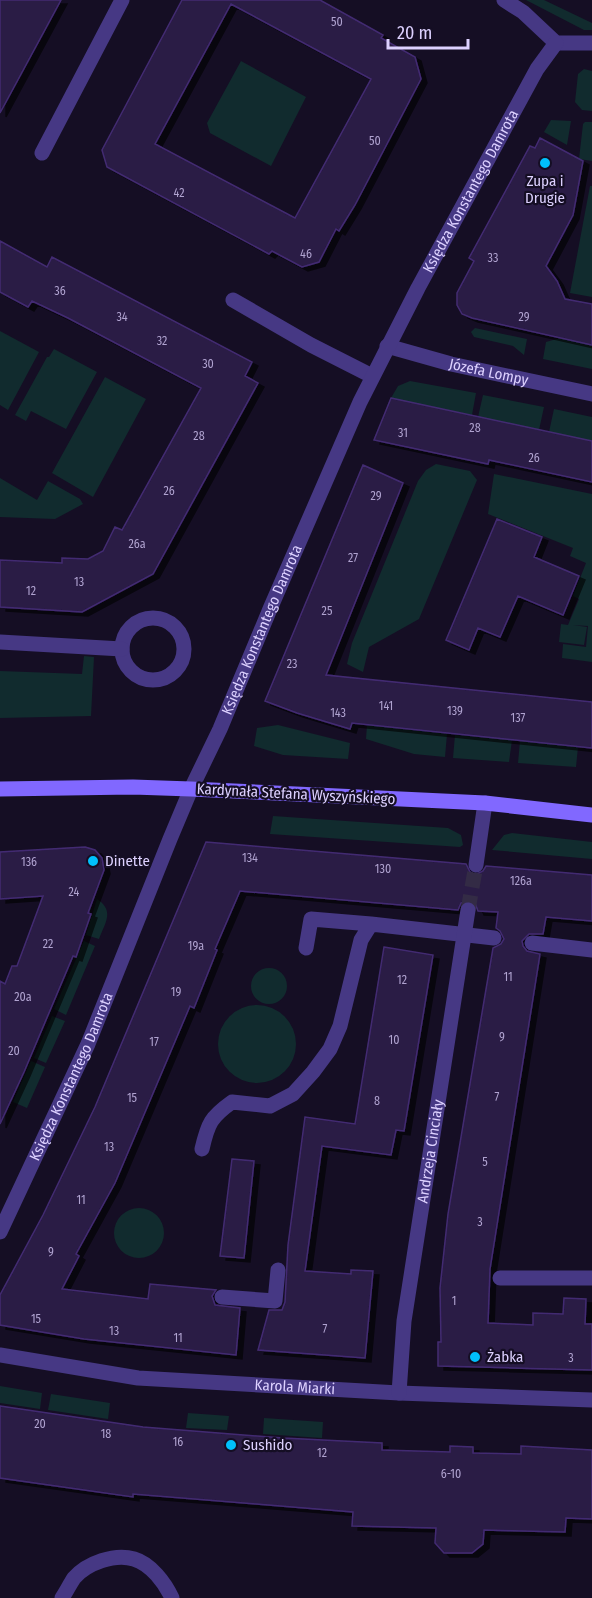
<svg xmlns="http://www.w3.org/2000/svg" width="592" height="1598" font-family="'Fira Sans Condensed',sans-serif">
<defs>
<filter id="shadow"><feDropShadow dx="6" dy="4" stdDeviation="0" flood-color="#0009"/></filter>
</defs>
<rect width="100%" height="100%" fill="#150e24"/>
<path fill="#112b2e" d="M526,0h18l48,23v7h-8z
M241,61l65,36 -35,69 -61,-33 -3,-10z
M584,69l8,2v40l-10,-1 -7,-8 3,-28z
M551,120l20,1 -4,24 -23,-13z
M585,122h7v39l-13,-2 4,-35z
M590,186h2v111l-22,-4z
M475,328l52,11 -3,16 -11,-9 -39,-9 -3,-5z
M0,331l39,21 -31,58 -8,-5z
M560,338l32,7v24l-49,-10 3,-17z
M54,349l43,23 -31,57 -35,-18 -5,10 -11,-6 32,-58h2z
M105,377l41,22 -53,98 -41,-24z
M410,381l66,12 -4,22 -81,-17 7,-12z
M483,395l61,12 -5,23 -61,-13z
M554,409l38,8v24l-43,-9z
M436,464l34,7 7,9 -58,139 -50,28 -6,25 -16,-8 5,-21 66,-162 8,-11z
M494,474l98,20v168l-30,-4 1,-14 23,3 2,-21 -15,-1 14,2 -3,18 -25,-3 2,-18 7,1 11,-26 -6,-3 13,-33 -16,-7 3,-8 -85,-34z
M0,478l37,22 11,-19 32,18 3,5 -28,15 -55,-2z
M84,656l10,1 -3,59 -91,2v-47l82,3z
M278,725l72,18 -2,16 -65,-4 -29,-9 3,-18z
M367,725l80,9 -2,23 -31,-3 -48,-15z
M455,735l57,5 -3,22 -56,-4z
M520,741l58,6 -2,20 -58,-4z
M273,816l175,12 13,7 2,10 -3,2 -190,-13z
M512,833l80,9v17l-100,-9 12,-15z
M97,899c18,12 8,24 2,40l-13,-4z
M84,941l11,5 -29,69 -12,-6z
M251 986a18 18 0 1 1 36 0a18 18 0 1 1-36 0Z
M218 1044a39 39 0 1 1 78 0a39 39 0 1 1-78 0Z
M52,1016l13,5 -19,42 -12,-5z
M31,1061l14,6 -18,41 -14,-6z
M114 1233a25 25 0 1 1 50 0a25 25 0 1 1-50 0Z
M0,1386l42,7 -2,16 -40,-6z
M51,1394l59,9 -2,16 -60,-9z
M188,1413l41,3 -2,14 -41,-2z
M264,1418l59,4 -1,16 -59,-4z"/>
<path fill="#291a45" stroke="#432c72" stroke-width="1.5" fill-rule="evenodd" filter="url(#shadow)" d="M0,0h61l-61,113z
M182,0h138l63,35 -2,3 34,19 6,22 -66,126 -16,26 -3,-2 -17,33 -17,5 -30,-16 -3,3 -162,-87 -5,-17zM231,4l140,75 -76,139 -140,-74z
M540,138l43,23 -10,54 -27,51 11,15 8,18 27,5v41l-120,-27 -10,-4 -5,-9v-12l17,-32 -5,-3 61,-112 5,2z
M0,241l47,26 5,-10 200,105 -7,14 13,7 -105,191 -71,38 -82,-5v-47l62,3v-5l26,1 15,-8 12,-24 7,3 79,-142 -133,-70 -36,-17 -4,6 -28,-15z
M391,398l201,43v41l-103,-22 -1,4 -114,-24z
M363,465l40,18 -77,192 266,27v46l-240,-25 -2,6 -53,-16 -32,-12z
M497,519l45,18 -8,20 45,19 -16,39 -45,-19 -18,41 -22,-9 -9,22 -23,-10z
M206,842l260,22 4,8 5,3 8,-4 3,-5 106,9v46l-46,-4 -3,17h-14l-7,7 1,5 4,5 13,3 -50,315 -2,54 45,2v-12l30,1 1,-16 22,1 -1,25h7v46l-154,-4v-24h3l-1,-54 8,-74 45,-266 8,-4 3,-5 -4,-8 -4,-3 2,-16 -20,-1 -3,-8 -6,-3 -8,3 -3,7 -218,-19 -25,58 2,1 -23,58 -4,-2 -75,177 -39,71 3,2 -17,33 86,10 2,-15 66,6 -4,6 3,9 25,3 -4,47 -152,-16 -84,-14v-30l43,-80 52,-108z
M85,847l10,3 7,8 2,12 -16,43 3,1 -15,43 -3,-1 -49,116 -24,52v-143l5,3 7,-18h5l26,-70 -43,3v-47z
M384,947l49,8 -29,176 -8,-1 -5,25 -69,-9 -17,125 46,3v-4l22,1 -8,87 -107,-8 11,-40h13l3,-8 3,-57 17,-128 50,7z
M232,1159l22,2 -10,97 -24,-2z
M0,1406l143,21 140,11 99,5v7l68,2v-6l23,1v6l48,1v-8l71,4v69l-26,-1 -1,14 -81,-2 -1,14 -11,9h-28l-9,-10 1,-15 -84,-2 1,-14 -220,-18v3l-133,-19z"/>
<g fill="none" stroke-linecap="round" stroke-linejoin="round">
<path stroke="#332b45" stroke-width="15" stroke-dasharray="15 8" stroke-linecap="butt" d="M468,910l8,-45"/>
<path stroke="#463884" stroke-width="15" d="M532,943l60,7
M306,948l5,-29 60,5
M202,1149c6,-26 9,-32 30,-47l38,4 23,-12 20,-22 17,-23 10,-23 21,-86 10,-16 123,14
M500,1278h92
M222,1297l53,4 3,-31
M62,1598c4,-6 8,-14 12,-20 13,-15 41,-25 60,-19 17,5 31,24 38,39"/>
<g stroke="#463884" stroke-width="15">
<path d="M504,0l19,12 33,31h36"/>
<path d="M42,153l80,-153"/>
<path d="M233,300l78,45 61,31"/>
<path id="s1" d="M387,346l64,18 141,30"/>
<circle cx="153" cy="649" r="31"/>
<path d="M0,642l122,7"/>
<path d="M476,865l9,-62"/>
<path id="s2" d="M0,1232l88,-188 82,-205 21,-50 29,-60 50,-120 90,-207 58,-114 119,-219 19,-26"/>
<path id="s3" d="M0,1355l138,23 261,15 193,7"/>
<path id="s4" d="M399,1393l5,-72 64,-411"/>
</g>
<path stroke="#8168ff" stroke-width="15" d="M0,789l133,-2 58,2 294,14 107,12"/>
</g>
<g fill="#00c0fc" stroke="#150e24" stroke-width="2">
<circle cx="545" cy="163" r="6"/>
<circle cx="93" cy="861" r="6"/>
<circle cx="475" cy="1357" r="6"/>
<circle cx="231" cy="1445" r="6"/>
</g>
<g text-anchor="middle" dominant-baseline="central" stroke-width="4.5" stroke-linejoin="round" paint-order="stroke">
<g font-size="12" fill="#b0a3d0">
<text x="337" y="22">50</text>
<text x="375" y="141">50</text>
<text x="179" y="193">42</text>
<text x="306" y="254">46</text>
<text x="493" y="258">33</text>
<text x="60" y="291">36</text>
<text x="122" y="317">34</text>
<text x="524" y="317">29</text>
<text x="162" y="341">32</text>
<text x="208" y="364">30</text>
<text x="475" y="428">28</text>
<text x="403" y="433">31</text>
<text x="199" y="436">28</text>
<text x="534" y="458">26</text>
<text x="169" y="491">26</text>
<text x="376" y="496">29</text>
<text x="137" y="544">26a</text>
<text x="353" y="558">27</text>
<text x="79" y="582">13</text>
<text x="31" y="591">12</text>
<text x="327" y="611">25</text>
<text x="292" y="664">23</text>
<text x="386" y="706">141</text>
<text x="455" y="711">139</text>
<text x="338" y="713">143</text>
<text x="518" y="718">137</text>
<text x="250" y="858">134</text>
<text x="29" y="862">136</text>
<text x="383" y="869">130</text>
<text x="521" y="881">126a</text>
<text x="74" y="892">24</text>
<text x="48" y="944">22</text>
<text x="196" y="946">19a</text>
<text x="508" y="977">11</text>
<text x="402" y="980">12</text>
<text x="176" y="992">19</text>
<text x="23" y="997">20a</text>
<text x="502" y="1037">9</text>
<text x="394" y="1040">10</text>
<text x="154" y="1042">17</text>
<text x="14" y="1051">20</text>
<text x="497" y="1097">7</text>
<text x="132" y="1098">15</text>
<text x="377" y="1101">8</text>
<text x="109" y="1147">13</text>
<text x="485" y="1162">5</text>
<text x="81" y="1200">11</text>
<text x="480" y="1222">3</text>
<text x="51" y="1252">9</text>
<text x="454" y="1301">1</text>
<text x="36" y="1319">15</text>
<text x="325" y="1329">7</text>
<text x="114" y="1331">13</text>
<text x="178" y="1338">11</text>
<text x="571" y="1358">3</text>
<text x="40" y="1424">20</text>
<text x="106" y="1434">18</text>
<text x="178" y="1442">16</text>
<text x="322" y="1453">12</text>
<text x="451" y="1474">6-10</text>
</g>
<g font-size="15" fill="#ddd1ff" stroke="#150e24" text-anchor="start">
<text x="545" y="181" text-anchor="middle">Zupa i<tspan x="545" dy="17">Drugie</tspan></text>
<text x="105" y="861">Dinette</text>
<text x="487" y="1357">Żabka</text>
<text x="243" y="1445">Sushido</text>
</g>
<g font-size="15" fill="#ddd1ff" stroke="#150e24">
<text stroke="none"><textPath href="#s2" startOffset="1143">Księdza Konstantego Damrota</textPath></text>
<text stroke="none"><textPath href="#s1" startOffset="105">Józefa Lompy</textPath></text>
<text stroke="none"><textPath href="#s2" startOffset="657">Księdza Konstantego Damrota</textPath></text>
<text transform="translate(296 794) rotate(3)">Kardynała Stefana Wyszyńskiego</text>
<text stroke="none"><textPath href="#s2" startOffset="171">Księdza Konstantego Damrota</textPath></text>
<text stroke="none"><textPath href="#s4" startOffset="244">Andrzeja Cinciały</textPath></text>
<text stroke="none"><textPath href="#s3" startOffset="297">Karola Miarki</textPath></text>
</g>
</g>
<path d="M388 39v9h80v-9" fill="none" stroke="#ddd1ff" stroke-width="3"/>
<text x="397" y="39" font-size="18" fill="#ddd1ff" stroke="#150e24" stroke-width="4.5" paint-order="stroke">20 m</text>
</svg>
